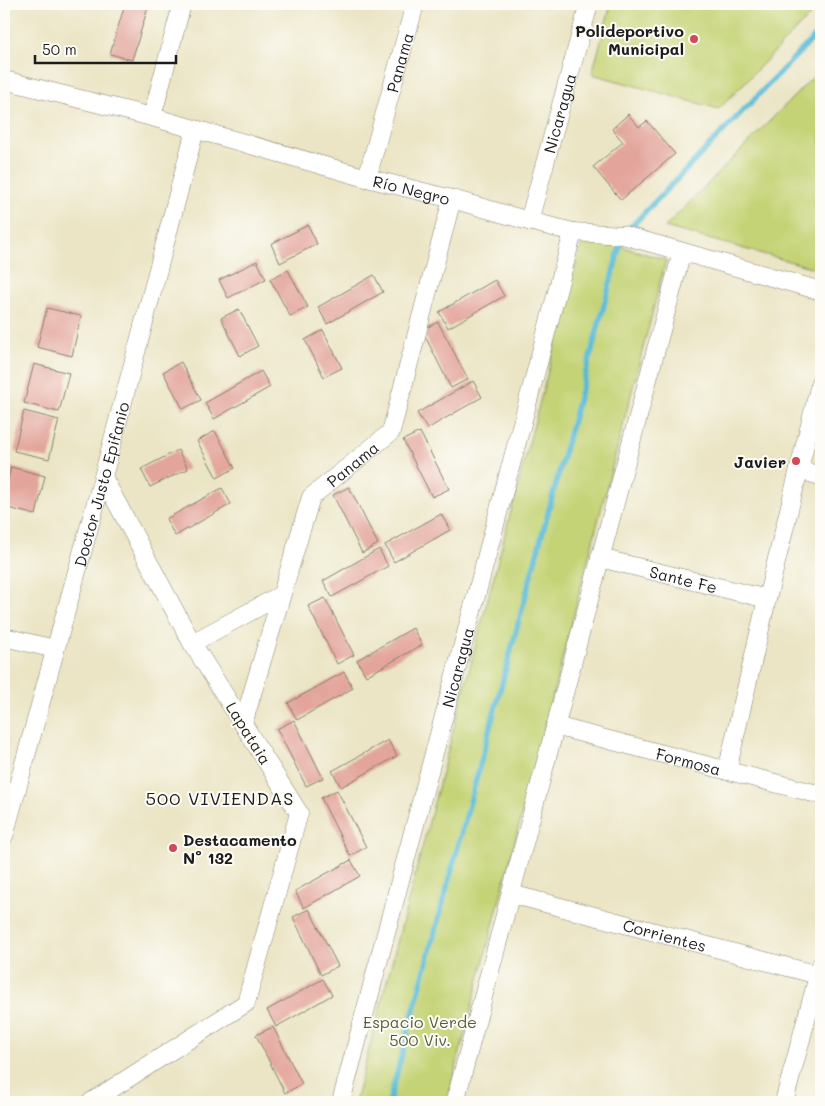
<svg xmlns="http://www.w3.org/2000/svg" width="825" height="1106" font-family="Mali,sans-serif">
<rect width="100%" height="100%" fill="#fdfcf7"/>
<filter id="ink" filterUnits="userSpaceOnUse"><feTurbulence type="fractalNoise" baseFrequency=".02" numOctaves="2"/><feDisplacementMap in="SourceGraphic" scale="10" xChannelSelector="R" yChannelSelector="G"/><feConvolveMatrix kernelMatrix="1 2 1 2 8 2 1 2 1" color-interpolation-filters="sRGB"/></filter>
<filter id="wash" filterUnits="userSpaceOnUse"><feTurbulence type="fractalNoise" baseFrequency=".0096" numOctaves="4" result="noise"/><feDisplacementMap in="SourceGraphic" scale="20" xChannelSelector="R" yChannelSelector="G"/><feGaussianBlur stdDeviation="1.12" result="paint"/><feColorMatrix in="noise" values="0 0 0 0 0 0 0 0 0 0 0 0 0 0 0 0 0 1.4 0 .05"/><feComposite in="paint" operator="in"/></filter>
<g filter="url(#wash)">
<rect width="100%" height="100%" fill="#ebe5c5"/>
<path fill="#c4d375" stroke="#707848" d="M611,4h210l-102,105 -127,-35z
M821,69v201l-156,-43z
M584,235l82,25 -219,842h-92z"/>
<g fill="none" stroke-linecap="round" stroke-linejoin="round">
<path stroke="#57bad5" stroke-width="5.5" d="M389,1102l234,-867 198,-205"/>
</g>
<g id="blocks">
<path fill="#e3a59b" d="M125,4h24l-17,56 -22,-6z
M628,114l11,13 8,-6 28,33 -54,46 -28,-33 30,-25 -11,-13z
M308,225l9,19 -37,19 -9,-19z
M257,261l9,18 -38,19 -9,-18z
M288,270l20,37 -18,9 -20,-37z
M374,275l9,17 -56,32 -9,-17z
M495,280l9,16 -56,32 -9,-16z
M47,308l34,8 -9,40 -35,-9z
M239,309l19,37 -18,10 -19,-38z
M438,322l30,57 -17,9 -29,-58z
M323,330l19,38 -18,9 -19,-37z
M181,362l20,38 -18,9 -20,-37z
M34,364l35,9 -10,39 -35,-9z
M261,371l9,16 -56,32 -9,-16z
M473,381l9,16 -55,32 -10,-16z
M24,411l35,9 -10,39 -35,-8z
M215,431l20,37 -18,10 -20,-37z
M420,432l29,57 -17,8 -29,-57z
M178,450l10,19 -38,18 -9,-18z
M11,467l34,9 -9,39 -32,-8v-11z
M349,487l29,57 -16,9 -29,-58z
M222,488l9,16 -56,32 -9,-17z
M441,514l9,16 -56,32 -9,-17z
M379,549l9,17 -56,31 -9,-16z
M325,598l29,57 -17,9 -29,-58z
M413,628l9,17 -56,31 -9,-16z
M344,672l9,16 -56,32 -9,-17z
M294,720l29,58 -17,8 -29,-57z
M388,740l9,16 -56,31 -9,-16z
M337,790l29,57 -16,9 -29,-58z
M351,860l9,16 -56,32 -9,-17z
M309,909l29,57 -17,9 -28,-58z
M323,979l9,16 -56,32 -9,-17z
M273,1027l29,57 -17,9 -29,-58z
M287,1097l2,5h-12z"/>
</g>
</g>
<g filter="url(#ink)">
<use href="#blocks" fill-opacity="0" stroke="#848070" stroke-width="1"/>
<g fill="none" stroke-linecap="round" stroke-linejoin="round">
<g stroke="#848070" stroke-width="19">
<g id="street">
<path id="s1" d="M4,80l148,37 215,61 85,21 77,22 44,11 50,3 198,56"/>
<path d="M152,117l30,-113"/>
<path id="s2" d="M367,178l48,-174"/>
<path id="s3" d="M529,221l60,-217"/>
<path d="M799,470l22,6"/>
<path id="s4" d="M600,558l167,41"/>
<path d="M4,637l51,12"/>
<path d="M192,643l89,-48"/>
<path id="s5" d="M243,724l68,-227 80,-65 61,-233"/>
<path id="s6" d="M555,726l266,69"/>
<path d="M727,771l40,-172 54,-219"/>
<path id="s7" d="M4,836l99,-359 92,-347"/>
<path id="s8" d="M511,894l307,81"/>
<path d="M91,1102l155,-99 53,-190 -107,-170 -89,-166"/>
<path id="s9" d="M341,1102l232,-870"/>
<path d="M455,1102l227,-850"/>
<path d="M784,1102l37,-137"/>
</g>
</g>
<use href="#street" stroke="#fff" stroke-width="18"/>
</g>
</g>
<g fill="#d1495b" stroke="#fdfcf7" stroke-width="2">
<circle cx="694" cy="39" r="5"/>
<circle cx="796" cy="461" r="5"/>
<circle cx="173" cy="848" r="5"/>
</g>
<g text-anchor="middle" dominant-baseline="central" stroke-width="4" stroke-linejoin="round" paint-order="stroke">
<g font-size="16" font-weight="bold" fill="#1c1c1c" stroke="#fdfcf7" text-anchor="end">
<text x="684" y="30">Polideportivo<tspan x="684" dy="18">Municipal</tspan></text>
<text x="786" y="461">Javier</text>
<text x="183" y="839" text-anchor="start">Destacamento<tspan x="183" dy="18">N° 132</tspan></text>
</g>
<g font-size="16" fill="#1c1c1c" stroke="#fdfcf7">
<text stroke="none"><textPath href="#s2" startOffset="120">Panama</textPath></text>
<text stroke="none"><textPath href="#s3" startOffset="112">Nicaragua</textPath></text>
<text stroke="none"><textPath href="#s1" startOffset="422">Río Negro</textPath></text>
<text stroke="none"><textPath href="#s5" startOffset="290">Panama</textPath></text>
<text stroke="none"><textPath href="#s7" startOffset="365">Doctor Justo Epifanio</textPath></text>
<text stroke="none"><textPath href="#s4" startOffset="86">Sante Fe</textPath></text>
<text stroke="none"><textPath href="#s9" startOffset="450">Nicaragua</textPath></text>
<text transform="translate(249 733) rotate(58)">Lapataia</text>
<text stroke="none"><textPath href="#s6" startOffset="138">Formosa</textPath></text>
<text stroke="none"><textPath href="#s8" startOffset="159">Corrientes</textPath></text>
</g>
<g font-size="16" fill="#575c3b" stroke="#fdfcf7">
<text x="420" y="1021">Espacio Verde<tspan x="420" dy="18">500 Viv.</tspan></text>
</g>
<g font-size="18" letter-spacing="1" fill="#1c1c1c" stroke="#fdfcf7">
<text x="220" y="798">500 VIVIENDAS</text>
</g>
</g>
<rect width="825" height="1106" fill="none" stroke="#fdfcf7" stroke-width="20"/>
<path d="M35 55v8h141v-8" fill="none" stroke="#1c1c1c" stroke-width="2.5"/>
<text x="42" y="55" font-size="15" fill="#1c1c1c" stroke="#fdfcf7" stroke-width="4" paint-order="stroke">50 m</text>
</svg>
